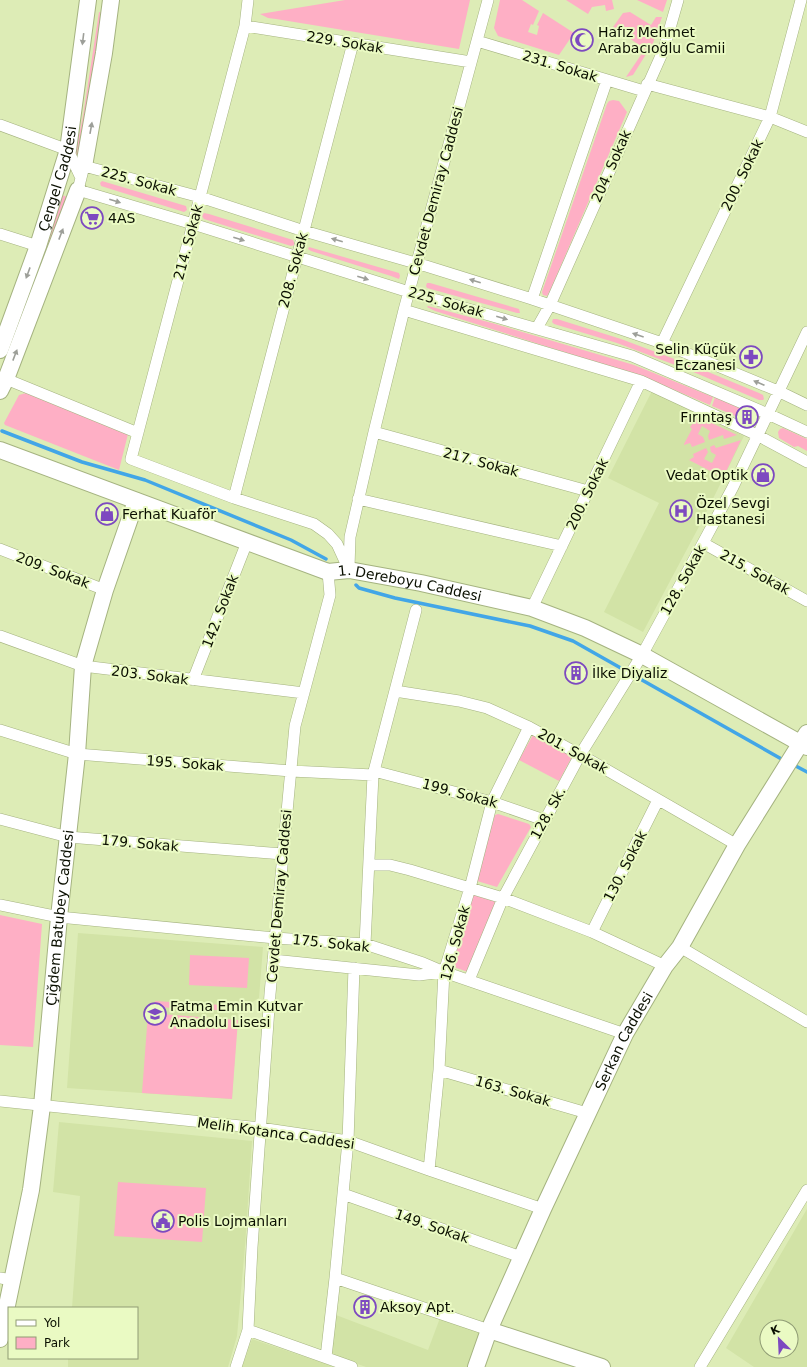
<svg xmlns="http://www.w3.org/2000/svg" width="807" height="1367" font-family="'DejaVu Sans',sans-serif">
<rect width="100%" height="100%" fill="#ddecb6"/>
<path fill="#d2e3a6" fill-rule="evenodd" d="M652,391l92,45 -41,83 -60,113 -39,-20 55,-109 -51,-25z
M78,933l185,14 -4,51 -21,12 -6,89 -165,-11z
M59,1122l193,19 -7,105 -8,90 -9,31h-160v-9h69v-50h-65l8,-112 -27,-4z
M807,1209v158h-53l-28,-19zM767,1327h24v24h-24z
M336,1315l92,35 12,-32 41,15 -13,34h-102l-31,-11 -3,-4z
M252,1339l83,28h-93z"/>
<path fill="#feafc5" d="M345,0h125l-11,49 -183,-30 -8,-1 -8,-4z
M500,0h22l17,11 -6,14 -2,-1 -3,8 9,3 2,-9 -2,-1 6,-12 31,20 -15,22 -61,-19 -4,-8z
M566,0h46l2,9 -8,2 -1,-6 -13,2 -4,7z
M637,0h30l-4,12z
M99,12l4,1 -24,144h-3l-1,-3 8,-38z
M630,12l21,13 5,-8h6l-9,26 -20,32 -7,2 19,-28 -32,-22 10,-14z
M613,100l6,1 8,11 -77,179 -3,5 -4,-1 -1,-3 65,-188 2,-3z
M102,181l84,25 1,4 -3,2 -83,-26 -1,-3z
M62,195l5,2 -44,121 -2,-1 -1,-2z
M204,213l5,1 84,26 2,5 -4,1 -87,-27 -2,-3z
M309,247l90,26 1,3 -1,3 -8,-3 -80,-25 -3,-2z
M427,283h3l89,26 1,4h-3l-90,-25 -1,-2z
M428,306l64,17 142,42 79,32 -3,8 -64,-27 -211,-67 -8,-4z
M553,319h4l64,20 80,30 58,24 4,2 1,4 -1,1h-4l-68,-29 -74,-28 -63,-19 -2,-2z
M26,393l102,41 -9,36 -114,-45 -1,-2 15,-28z
M715,397l33,15 2,4 -5,-2 -2,3 5,3 -1,1 -35,-15z
M698,417h1l38,18 -13,4 -1,-4 -14,5 -1,-4 2,-5 -8,-5 -4,8 5,3 2,5 -13,5 -2,-4 -6,2v-1l8,-15 -2,-2z
M783,428l24,11v12l-9,-5 -4,1 -15,-9 -1,-6 2,-3z
M741,440l-17,36 -2,1 -33,-17 5,-3 -1,-3 13,-6 2,4 -4,7 8,4 4,-8 -5,-3 -1,-5 4,-2 2,3z
M533,735l39,22 -13,24 -40,-21z
M498,814l31,10 2,3 -34,60 -20,-6 -1,-2 19,-64z
M472,894l24,8 -28,70 -17,-6z
M0,915l42,9 -9,123 -33,-2z
M190,955l59,3 -2,30 -58,-3z
M155,1001l83,5v5l-83,-4z
M148,1013l90,7 -6,79 -90,-6z
M118,1182l88,6 -4,54 -88,-6z"/>
<g fill="none" stroke-linecap="round" stroke-linejoin="round">
<path stroke="#42a6e7" stroke-width="3.5" d="M2,431l80,31 63,18 146,60 35,19
M356,585l3,3 36,10 135,28 43,15 212,120
M792,764l15,8"/>
<g stroke="#a5b380" stroke-width="12">
<path id="street" d="M248,0l-3,26 226,36
M245,26l-114,433 103,39 80,26 14,10 9,10 12,26
M477,41l167,50
M647,84l123,33 37,15
M0,125l68,25 13,28
M0,234l38,12
M532,299l75,-219
M404,310l237,71 116,54 50,27
M537,328l13,-23 114,-256 14,-49
M662,343l108,-226 31,-117
M6,379l132,54
M807,405l-29,-14 -116,-48 -130,-44 -106,-33 -122,-35 -104,-34 -116,-31 -6,24 115,34 216,68 223,64 136,58 39,18
M374,432l214,59
M234,498l119,-455
M358,499l204,47
M703,543l104,58
M0,549l105,41
M349,567l1,-30 24,-105 30,-122 84,-310
M532,608l109,-227
M0,636l83,30 221,27
M193,680l54,-138
M395,691l64,10 28,7 42,19 57,31 151,87
M0,730l77,24 214,17 82,4
M374,771l118,31 52,18
M0,819l68,18 215,17
M369,865h21l20,5 93,28 89,34 73,34
M0,905l59,12 216,21 90,6 58,19 21,9 181,62
M592,932l66,-132
M365,944l8,-169 43,-165
M680,947l127,75
M273,960l146,15 24,-3
M469,980l34,-82 77,-143 62,-100 61,-112 30,-56 74,-155
M439,1070l148,43
M0,1101l260,27 88,13 81,29 114,39
M429,1170l10,-100 5,-98 26,-84 22,-86 37,-75
M343,1194l178,63
M0,1278l12,2
M335,1278l154,52
M248,1330l104,37
M326,1357l9,-79 13,-137 6,-173
M236,1367l12,-37 4,-83 18,-253 25,-268 35,-131 -2,-23
M700,1367l107,-177"/>
</g>
<g stroke="#a5b380" stroke-width="18">
<g id="secondary">
<path d="M84,166l20,-113 7,-53"/>
<path id="s1" d="M0,350l38,-104 30,-96 20,-150"/>
<path d="M0,391l6,-12 72,-189"/>
<path id="s2" d="M0,450l328,122 21,-2 72,13 111,25 53,20 57,27 165,92"/>
<path d="M489,1330l113,37"/>
<path id="s3" d="M0,1339l31,-149 11,-84 17,-189 18,-163 6,-88 22,-76 31,-89"/>
<path id="s4" d="M476,1367l13,-37 54,-121 82,-175 40,-68 15,-19 57,-102 70,-112"/>
</g>
</g>
<use href="#street" stroke="#fff" stroke-width="11"/>
<use href="#secondary" stroke="#fff" stroke-width="16"/>
</g>
<defs><path id="oneway-solid" d="M-6-.8H1V-3.2L6.5 0L1 3.2V.8H-6Z"/></defs>
<g fill="#9d9f99">
<use href="#oneway-solid" transform="translate(83 39) rotate(97)"/>
<use href="#oneway-solid" transform="translate(91 128) rotate(-80)"/>
<use href="#oneway-solid" transform="translate(115 201) rotate(17)"/>
<use href="#oneway-solid" transform="translate(61 234) rotate(-69)"/>
<use href="#oneway-solid" transform="translate(239 239) rotate(18)"/>
<use href="#oneway-solid" transform="translate(337 240) rotate(-164)"/>
<use href="#oneway-solid" transform="translate(28 273) rotate(110)"/>
<use href="#oneway-solid" transform="translate(363 278) rotate(17)"/>
<use href="#oneway-solid" transform="translate(475 281) rotate(-163)"/>
<use href="#oneway-solid" transform="translate(502 318) rotate(16)"/>
<use href="#oneway-solid" transform="translate(638 335) rotate(-161)"/>
<use href="#oneway-solid" transform="translate(15 355) rotate(-69)"/>
<use href="#oneway-solid" transform="translate(759 383) rotate(-157)"/>
</g>
<defs>
<g id="mosque-ring" transform="scale(1.15)"><circle r="9.5" fill="#eafac3" stroke="#7d49c0" stroke-width="1.5"/><path d="M3.5-4.9A6 6 0 1 0 3.5 4.9A5 5 0 1 1 3.5-4.9Z" fill="#7d49c0"/></g>
<g id="supermarket-ring" transform="scale(1.15)"><circle r="9.5" fill="#eafac3" stroke="#7d49c0" stroke-width="1.5"/><path d="M-6-5.5h2.5l.6 2H6L4.5 2H-2.5L-4.4-4H-6ZM-1.5 3.2a1.3 1.3 0 1 0 .1 0ZM3 3.2a1.3 1.3 0 1 0 .1 0Z" fill="#7d49c0"/></g>
<g id="pharmacy-ring" transform="scale(1.15)"><circle r="9.5" fill="#eafac3" stroke="#7d49c0" stroke-width="1.5"/><path d="M-2-6h4v4h4v4h-4v4h-4v-4h-4v-4h4Z" fill="#7d49c0"/></g>
<g id="building-ring" transform="scale(1.15)"><circle r="9.5" fill="#eafac3" stroke="#7d49c0" stroke-width="1.5"/><path d="M-4-6H4V6H1V3H-1V6H-4ZM-2.5-4.3h1.7v1.8h-1.7ZM.8-4.3h1.7v1.8H.8ZM-2.5-1h1.7V.8h-1.7ZM.8-1h1.7V.8H.8Z" fill="#7d49c0"/></g>
<g id="shop-ring" transform="scale(1.15)"><circle r="9.5" fill="#eafac3" stroke="#7d49c0" stroke-width="1.5"/><path d="M-5-2.5h2.3a2.7 3.5 0 0 1 5.4 0H5L5.5 6h-11ZM-1.5-2.5h3a1.5 2.3 0 0 0-3 0Z" fill="#7d49c0"/></g>
<g id="hospital-ring" transform="scale(1.15)"><circle r="9.5" fill="#eafac3" stroke="#7d49c0" stroke-width="1.5"/><path d="M-5-5h3v3.5h4V-5h3V5h-3V1.5h-4V5h-3Z" fill="#7d49c0"/></g>
<g id="school-ring" transform="scale(1.15)"><circle r="9.5" fill="#eafac3" stroke="#7d49c0" stroke-width="1.5"/><path d="M0-5L7-2L0 1L-7-2ZM-4 1L0 2.5L4 1V4Q0 6-4 4Z" fill="#7d49c0"/></g>
<g id="civic-ring" transform="scale(1.15)"><circle r="9.5" fill="#eafac3" stroke="#7d49c0" stroke-width="1.5"/><path d="M-.6-6.5H3V-4.5H.6V-3L4-1V1h2V6H-6V1h2V-1L-.6-3ZM-1.2 2.5V6h2.4V2.5Z" fill="#7d49c0"/></g>
</defs>
<g fill-rule="evenodd">
<use href="#mosque-ring" x="582" y="40"/>
<use href="#supermarket-ring" x="92" y="218"/>
<use href="#pharmacy-ring" x="751" y="357"/>
<use href="#building-ring" x="747" y="417"/>
<use href="#shop-ring" x="763" y="475"/>
<use href="#hospital-ring" x="681" y="511"/>
<use href="#shop-ring" x="107" y="514"/>
<use href="#building-ring" x="576" y="673"/>
<use href="#school-ring" x="155" y="1014"/>
<use href="#civic-ring" x="163" y="1221"/>
<use href="#building-ring" x="365" y="1307"/>
</g>
<g text-anchor="middle" dominant-baseline="central" stroke-width="4" stroke-linejoin="round" paint-order="stroke">
<g font-size="14" fill="#0a0f00" stroke="#eafac3" text-anchor="start">
<text x="598" y="32">Hafız Mehmet<tspan x="598" dy="16">Arabacıoğlu Camii</tspan></text>
<text x="108" y="218">4AS</text>
<text x="736" y="349" text-anchor="end">Selin Küçük<tspan x="736" dy="16">Eczanesi</tspan></text>
<text x="732" y="417" text-anchor="end">Fırıntaş</text>
<text x="748" y="475" text-anchor="end">Vedat Optik</text>
<text x="696" y="503">Özel Sevgi<tspan x="696" dy="16">Hastanesi</tspan></text>
<text x="122" y="514">Ferhat Kuaför</text>
<text x="592" y="673">İlke Diyaliz</text>
<text x="170" y="1006">Fatma Emin Kutvar<tspan x="170" dy="16">Anadolu Lisesi</tspan></text>
<text x="178" y="1221">Polis Lojmanları</text>
<text x="380" y="1307">Aksoy Apt.</text>
</g>
<g font-size="14" fill="#0a0f00" stroke="#eafac3">
<text transform="translate(345 42) rotate(9)">229. Sokak</text>
<text transform="translate(560 66) rotate(17)">231. Sokak</text>
<text transform="translate(611 166) rotate(-66)">204. Sokak</text>
<text transform="translate(742 175) rotate(-64)">200. Sokak</text>
<text stroke="none"><textPath href="#s1" startOffset="181">Çengel Caddesi</textPath></text>
<text transform="translate(139 181) rotate(15)">225. Sokak</text>
<text transform="translate(436 191) rotate(-75)">Cevdet Demiray Caddesi</text>
<text transform="translate(188 242) rotate(-75)">214. Sokak</text>
<text transform="translate(293 270) rotate(-75)">208. Sokak</text>
<text transform="translate(446 302) rotate(16)">225. Sokak</text>
<text transform="translate(481 462) rotate(15)">217. Sokak</text>
<text transform="translate(587 494) rotate(-64)">200. Sokak</text>
<text transform="translate(53 570) rotate(21)">209. Sokak</text>
<text transform="translate(755 572) rotate(29)">215. Sokak</text>
<text transform="translate(683 580) rotate(-61)">128. Sokak</text>
<text stroke="none"><textPath href="#s2" startOffset="433">1. Dereboyu Caddesi</textPath></text>
<text transform="translate(220 611) rotate(-69)">142. Sokak</text>
<text transform="translate(150 675) rotate(7)">203. Sokak</text>
<text transform="translate(573 751) rotate(29)">201. Sokak</text>
<text transform="translate(185 763) rotate(4)">195. Sokak</text>
<text transform="translate(460 793) rotate(15)">199. Sokak</text>
<text transform="translate(548 813) rotate(-61)">128. Sk.</text>
<text transform="translate(140 843) rotate(5)">179. Sokak</text>
<text transform="translate(625 866) rotate(-63)">130. Sokak</text>
<text transform="translate(279 896) rotate(-85)">Cevdet Demiray Caddesi</text>
<text stroke="none"><textPath href="#s3" startOffset="426">Çiğdem Batubey Caddesi</textPath></text>
<text transform="translate(331 943) rotate(6)">175. Sokak</text>
<text transform="translate(455 943) rotate(-75)">126. Sokak</text>
<text stroke="none"><textPath href="#s4" startOffset="358">Serkan Caddesi</textPath></text>
<text transform="translate(513 1091) rotate(16)">163. Sokak</text>
<text transform="translate(276 1133) rotate(8)">Melih Kotanca Caddesi</text>
<text transform="translate(432 1226) rotate(19)">149. Sokak</text>
</g>
</g>
<rect x="8" y="1307" width="130" height="52" fill="#eafac3" stroke="#909c75"/>
<rect x="16" y="1320" width="20" height="6" fill="#ffffff" stroke="#909c75"/>
<text x="44" y="1327" font-size="12" fill="#0a0f00">Yol</text>
<rect x="16" y="1337" width="20" height="12" fill="#feafc5" stroke="#909c75"/>
<text x="44" y="1347" font-size="12" fill="#0a0f00">Park</text>
<g transform="translate(779 1339) rotate(336)"><circle r="19" fill="#eafac3" stroke="#909c75"/>
<path d="M0-3L7 15L0 10L-7 15Z" fill="#7d49c0"/>
<text y="-6" font-size="11" font-weight="bold" text-anchor="middle" fill="#0a0f00">K</text>
</g>
</svg>
